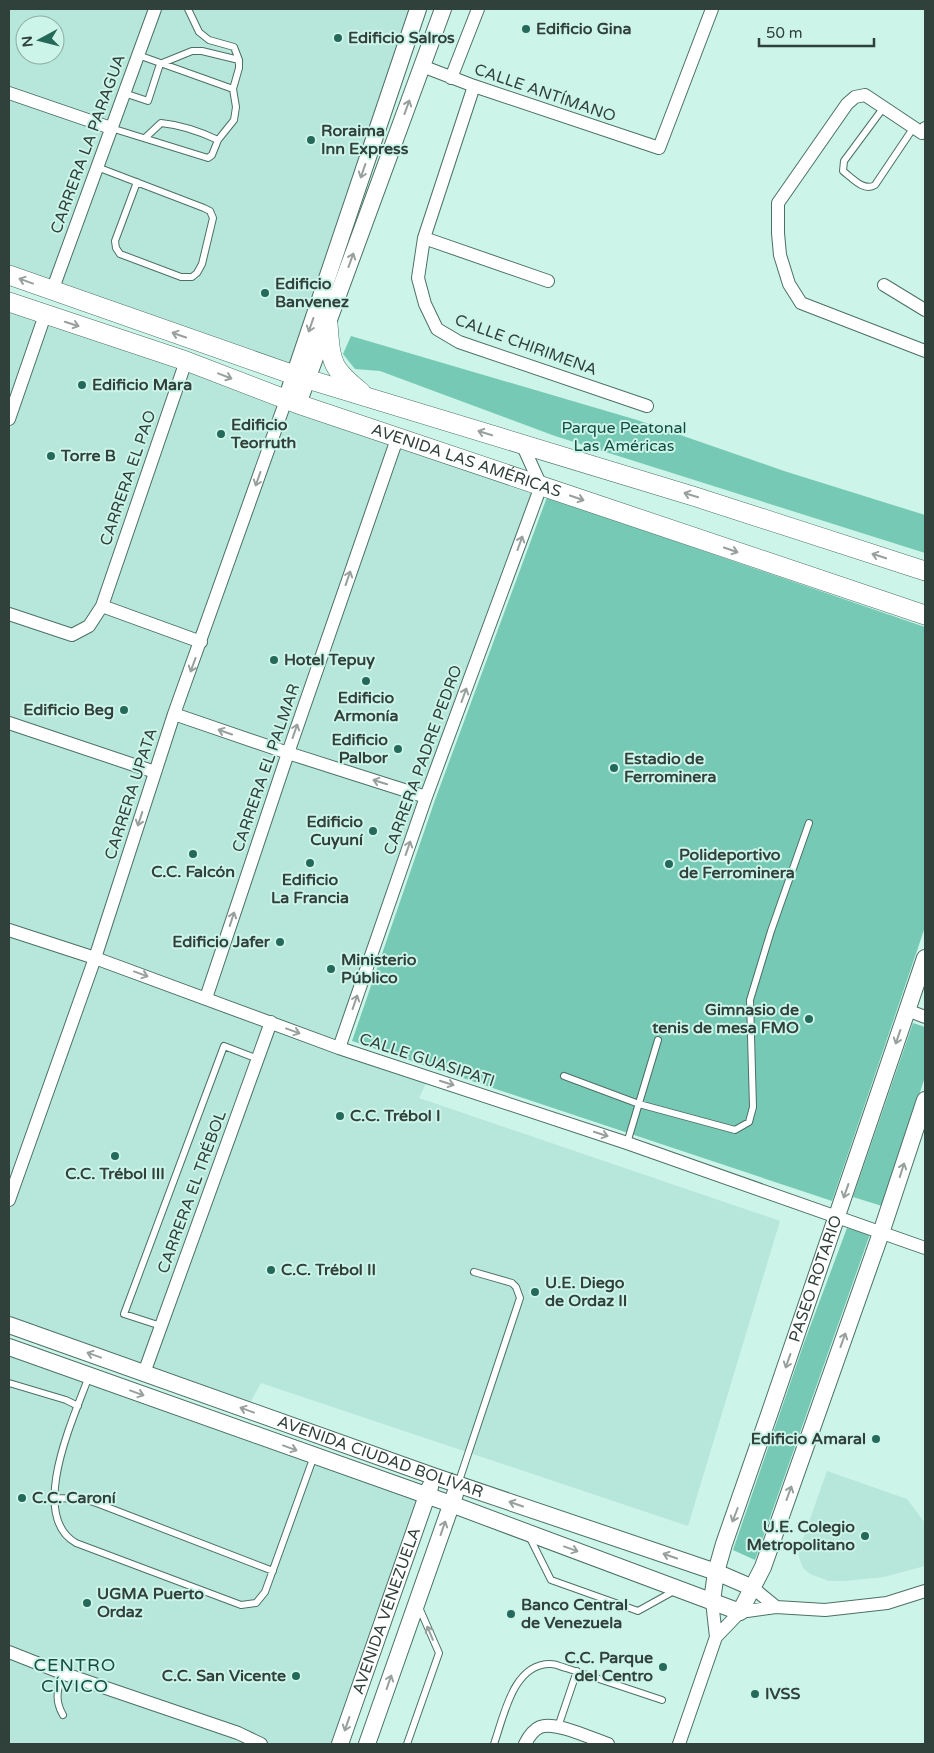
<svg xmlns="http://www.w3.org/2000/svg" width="934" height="1753" font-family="'Varela Round',sans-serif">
<rect width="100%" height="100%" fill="#ccf4e8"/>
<path fill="#b7e7da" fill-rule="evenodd" d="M9,9h409l-124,366 -285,-100zM25,25h30v30h-30z
M9,301l532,185 -202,562 90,29 -10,21 361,123 -92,305 -427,-143 -15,27 -237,-85z
M9,1347l417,149 -86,248h-331z
M827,1471l80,28 18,24v43l-41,11 -39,4h-16l-19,-7 -7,-6 -4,-11v-7z"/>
<path fill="#76c9b4" d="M351,336l286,84 147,51 141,44v38l-370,-117 -175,-65 -25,-2 -12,-15z
M547,497l378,130v300l-93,274 -480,-160 83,-241z
M913,1023l12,4v50l-43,129 -29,-9z
M847,1228l23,6 -115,326 -22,-10 71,-207z"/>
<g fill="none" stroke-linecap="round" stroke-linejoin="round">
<g stroke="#4c7066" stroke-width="8">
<path id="service" d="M188,9l11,23 10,8 25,7 5,13
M124,93l24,8 12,-37 32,-13h10l37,9v8l-6,21
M884,107l-40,54 -1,10c9,7 21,21 32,14l39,-58
M111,128l97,30 4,-3 6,-15 16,-20 2,-13 -3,-18 -95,-34
M145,138l16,-15c20,2 40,9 57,17
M97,167l107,41 6,3 3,7 -11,46 -5,9 -5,4h-11l-61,-23 -4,-6 -1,-7 22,-59
M564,1076l75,28 96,26 14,-8 4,-15 -3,-107 21,-69 38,-108
M627,1143l31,-103
M161,1326l-37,-12 100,-268 34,13
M89,1376c-14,39 -62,139 -13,167l165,62 15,-2 9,-11 49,-136
M9,1383l57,17 12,6
M458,1484l62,-186 -4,-11 -4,-4 -38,-11
M54,1498l30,1 15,5 174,67
M529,1536l22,44 87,31 36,-20
M62,1673c-4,17 -8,26 1,42
M558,1727l19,-56
M407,1744l32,-91 -21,-48
M494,1744c10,-28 19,-81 57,-80 5,0 10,3 15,4l96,32"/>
</g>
<g stroke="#4c7066" stroke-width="14">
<path id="minor" d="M422,66l52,20 185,62 53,-139
M451,78l27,-69
M474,86l-50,152 -6,40 7,26 12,25 22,13 188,64
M9,93l102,35
M925,128l-3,5 -57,-38 -10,2 -8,7 -69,99v30l2,22 9,29 12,19 124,48
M424,238l124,43
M884,285l41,25
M52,291l103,-282
M9,419l36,-104
M102,606l99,36
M9,614l63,21 17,-9 13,-20 84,-245
M174,714l114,39 138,44
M9,723l146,49
M9,930l86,28 244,90 288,95 298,105
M206,998l82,-245 110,-317
M907,1010l18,7
M339,1048l87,-251 115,-311 -19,-42
M9,1200l86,-242 79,-244 112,-314
M144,1373l127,-351
M753,1588l23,19
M712,1601l4,36
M9,1652l53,21 176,60 23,11
M525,1744c3,-6 8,-14 15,-17 16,-6 52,12 68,17
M679,1744l37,-107 24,-25 36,-5 49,3 62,-7 38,-12"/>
</g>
<g stroke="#4c7066" stroke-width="18">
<g id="tertiary">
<path d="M286,400l132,-391"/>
<path d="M298,404l145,-395"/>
<path id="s1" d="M9,1325l424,151 283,96 37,16"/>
<path d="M9,1347l442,157 289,108 23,-45 118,-334 44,-133"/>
<path id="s2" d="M712,1601l4,-29 8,-28 47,-135 154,-451"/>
<path id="s3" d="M340,1744l90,-257"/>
<path d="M367,1744l88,-250"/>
</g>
</g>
<g stroke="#4c7066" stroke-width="20">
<g id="secondary">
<path d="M9,275l285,100 402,122 229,74"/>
<path id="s4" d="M9,302l177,59 112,43 627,211"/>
<path d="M328,324c3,39 3,44 33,68"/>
</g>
</g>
<use href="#service" stroke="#fff" stroke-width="6"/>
<use href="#minor" stroke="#fff" stroke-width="12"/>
<use href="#tertiary" stroke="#fff" stroke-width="16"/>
<use href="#secondary" stroke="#fff" stroke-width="19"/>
</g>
<defs><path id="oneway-shaft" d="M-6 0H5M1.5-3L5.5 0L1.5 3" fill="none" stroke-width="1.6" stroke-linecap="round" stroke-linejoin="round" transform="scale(1.25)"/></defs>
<g stroke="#98a09d">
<use href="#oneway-shaft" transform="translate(407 107) rotate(-70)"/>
<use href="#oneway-shaft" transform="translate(363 171) rotate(109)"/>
<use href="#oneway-shaft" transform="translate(351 260) rotate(-70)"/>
<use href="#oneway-shaft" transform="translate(26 281) rotate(-160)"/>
<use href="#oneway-shaft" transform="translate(72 324) rotate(18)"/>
<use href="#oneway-shaft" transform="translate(311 325) rotate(109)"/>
<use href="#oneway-shaft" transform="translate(179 335) rotate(-161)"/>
<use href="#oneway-shaft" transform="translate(225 376) rotate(21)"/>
<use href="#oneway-shaft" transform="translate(485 433) rotate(-163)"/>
<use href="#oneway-shaft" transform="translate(258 479) rotate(109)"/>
<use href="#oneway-shaft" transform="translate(691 495) rotate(-163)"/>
<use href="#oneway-shaft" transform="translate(577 498) rotate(19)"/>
<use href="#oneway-shaft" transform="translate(520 543) rotate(-70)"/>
<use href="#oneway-shaft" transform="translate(731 550) rotate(19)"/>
<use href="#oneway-shaft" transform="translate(879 556) rotate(-162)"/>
<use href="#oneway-shaft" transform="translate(348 578) rotate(-71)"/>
<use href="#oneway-shaft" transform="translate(193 665) rotate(110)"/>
<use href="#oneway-shaft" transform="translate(464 695) rotate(-70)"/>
<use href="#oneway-shaft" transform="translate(295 731) rotate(-71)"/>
<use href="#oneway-shaft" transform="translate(225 732) rotate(-161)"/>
<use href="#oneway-shaft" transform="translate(380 782) rotate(-163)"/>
<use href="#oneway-shaft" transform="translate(140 819) rotate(108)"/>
<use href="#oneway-shaft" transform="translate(408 848) rotate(-71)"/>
<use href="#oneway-shaft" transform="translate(232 919) rotate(-72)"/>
<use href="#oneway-shaft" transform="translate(141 974) rotate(20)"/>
<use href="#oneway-shaft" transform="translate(355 1002) rotate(-71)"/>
<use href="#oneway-shaft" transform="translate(293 1031) rotate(20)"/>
<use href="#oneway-shaft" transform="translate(898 1037) rotate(109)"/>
<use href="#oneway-shaft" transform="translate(447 1083) rotate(18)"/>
<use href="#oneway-shaft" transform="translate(601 1134) rotate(18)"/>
<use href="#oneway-shaft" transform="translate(902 1170) rotate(-72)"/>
<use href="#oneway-shaft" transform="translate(846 1191) rotate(109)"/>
<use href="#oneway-shaft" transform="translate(843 1340) rotate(-70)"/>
<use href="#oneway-shaft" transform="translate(94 1355) rotate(-160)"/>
<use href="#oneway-shaft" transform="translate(788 1361) rotate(109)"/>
<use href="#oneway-shaft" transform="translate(137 1393) rotate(20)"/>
<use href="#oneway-shaft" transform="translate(247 1410) rotate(-160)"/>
<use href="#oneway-shaft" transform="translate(290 1448) rotate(20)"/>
<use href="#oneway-shaft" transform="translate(789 1493) rotate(-70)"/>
<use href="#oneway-shaft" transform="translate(516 1504) rotate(-161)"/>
<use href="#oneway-shaft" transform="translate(735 1515) rotate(111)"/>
<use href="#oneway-shaft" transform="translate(443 1528) rotate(-71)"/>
<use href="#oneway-shaft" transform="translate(571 1549) rotate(20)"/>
<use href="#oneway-shaft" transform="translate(670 1556) rotate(-161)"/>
<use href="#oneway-shaft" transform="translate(430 1633) rotate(-113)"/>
<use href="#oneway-shaft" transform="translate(389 1682) rotate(-71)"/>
<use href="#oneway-shaft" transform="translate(347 1724) rotate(109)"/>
</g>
<g fill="#25695a" stroke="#ccf4e8" stroke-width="2">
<circle cx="526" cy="29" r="5"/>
<circle cx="338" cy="38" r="5"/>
<circle cx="311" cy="140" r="5"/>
<circle cx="265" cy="293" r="5"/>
<circle cx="82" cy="385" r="5"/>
<circle cx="221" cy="434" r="5"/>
<circle cx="51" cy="456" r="5"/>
<circle cx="274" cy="660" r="5"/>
<circle cx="366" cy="681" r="5"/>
<circle cx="124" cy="710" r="5"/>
<circle cx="398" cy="749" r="5"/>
<circle cx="614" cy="768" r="5"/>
<circle cx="373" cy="831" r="5"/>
<circle cx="193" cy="854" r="5"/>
<circle cx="310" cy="863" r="5"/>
<circle cx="669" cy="864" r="5"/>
<circle cx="280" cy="942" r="5"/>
<circle cx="331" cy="969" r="5"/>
<circle cx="809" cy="1019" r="5"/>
<circle cx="340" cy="1116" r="5"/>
<circle cx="115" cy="1156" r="5"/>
<circle cx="271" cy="1270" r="5"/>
<circle cx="535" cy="1292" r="5"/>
<circle cx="876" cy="1439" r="5"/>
<circle cx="22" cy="1498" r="5"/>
<circle cx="865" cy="1536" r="5"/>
<circle cx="87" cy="1603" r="5"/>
<circle cx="511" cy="1614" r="5"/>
<circle cx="663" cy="1667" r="5"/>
<circle cx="296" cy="1676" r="5"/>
<circle cx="755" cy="1694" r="5"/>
</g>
<g text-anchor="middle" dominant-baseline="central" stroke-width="4" stroke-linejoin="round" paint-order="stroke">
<g font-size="16" font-weight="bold" fill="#30403b" stroke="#ccf4e8" text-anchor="start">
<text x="536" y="29">Edificio Gina</text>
<text x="348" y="38">Edificio Salros</text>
<text x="321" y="131">Roraima<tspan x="321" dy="18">Inn Express</tspan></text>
<text x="275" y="284">Edificio<tspan x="275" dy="18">Banvenez</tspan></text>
<text x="92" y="385">Edificio Mara</text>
<text x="231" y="425">Edificio<tspan x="231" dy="18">Teorruth</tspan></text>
<text x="61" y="456">Torre B</text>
<text x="284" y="660">Hotel Tepuy</text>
<text x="366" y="698" text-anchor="middle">Edificio<tspan x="366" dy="18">Armonía</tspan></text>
<text x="114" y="710" text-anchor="end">Edificio Beg</text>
<text x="388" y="740" text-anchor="end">Edificio<tspan x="388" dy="18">Palbor</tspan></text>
<text x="624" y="759">Estadio de<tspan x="624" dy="18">Ferrominera</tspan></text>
<text x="363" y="822" text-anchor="end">Edificio<tspan x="363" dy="18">Cuyuní</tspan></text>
<text x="679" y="855">Polideportivo<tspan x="679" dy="18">de Ferrominera</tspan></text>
<text x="193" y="872" text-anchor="middle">C.C. Falcón</text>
<text x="310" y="880" text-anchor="middle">Edificio<tspan x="310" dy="18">La Francia</tspan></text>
<text x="270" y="942" text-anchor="end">Edificio Jafer</text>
<text x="341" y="960">Ministerio<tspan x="341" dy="18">Público</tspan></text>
<text x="799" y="1010" text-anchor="end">Gimnasio de<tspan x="799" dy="18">tenis de mesa FMO</tspan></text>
<text x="350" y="1116">C.C. Trébol I</text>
<text x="115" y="1174" text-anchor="middle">C.C. Trébol III</text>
<text x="281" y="1270">C.C. Trébol II</text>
<text x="545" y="1283">U.E. Diego<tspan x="545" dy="18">de Ordaz II</tspan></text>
<text x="866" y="1439" text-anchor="end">Edificio Amaral</text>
<text x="32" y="1498">C.C. Caroní</text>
<text x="855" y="1527" text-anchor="end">U.E. Colegio<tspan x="855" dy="18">Metropolitano</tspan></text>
<text x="97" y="1594">UGMA Puerto<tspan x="97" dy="18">Ordaz</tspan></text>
<text x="521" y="1605">Banco Central<tspan x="521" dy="18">de Venezuela</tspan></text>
<text x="653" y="1658" text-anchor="end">C.C. Parque<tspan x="653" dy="18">del Centro</tspan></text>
<text x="286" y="1676" text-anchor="end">C.C. San Vicente</text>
<text x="765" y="1694">IVSS</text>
</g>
<g font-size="16" fill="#30403b" stroke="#ccf4e8">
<text transform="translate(545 93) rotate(19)">CALLE ANTÍMANO</text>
<text transform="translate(88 144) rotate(-70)">CARRERA LA PARAGUA</text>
<text transform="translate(526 345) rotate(20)">CALLE CHIRIMENA</text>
<text stroke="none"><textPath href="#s4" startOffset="484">AVENIDA LAS AMÉRICAS</textPath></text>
<text transform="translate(128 478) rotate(-71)">CARRERA EL PAO</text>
<text transform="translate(423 760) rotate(-70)">CARRERA PADRE PEDRO</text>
<text transform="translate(266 768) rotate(-71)">CARRERA EL PALMAR</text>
<text transform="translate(131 794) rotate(-72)">CARRERA UPATA</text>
<text transform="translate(427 1060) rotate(18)">CALLE GUASIPATI</text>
<text transform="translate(192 1192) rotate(-70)">CARRERA EL TRÉBOL</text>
<text stroke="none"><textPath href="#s2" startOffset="339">PASEO ROTARIO</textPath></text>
<text stroke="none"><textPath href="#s1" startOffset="394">AVENIDA CIUDAD BOLÍVAR</textPath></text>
<text stroke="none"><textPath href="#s3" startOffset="141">AVENIDA VENEZUELA</textPath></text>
</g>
<g font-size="16" fill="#104d41" stroke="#ccf4e8">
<text x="624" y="428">Parque Peatonal<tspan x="624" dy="18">Las Américas</tspan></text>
</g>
<g font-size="18" letter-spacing="1" fill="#154c41" stroke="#ccf4e8">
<text x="75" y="1665">CENTRO<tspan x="75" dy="21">CÍVICO</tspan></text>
</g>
</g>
<rect width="934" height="1753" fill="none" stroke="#30403b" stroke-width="20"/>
<g transform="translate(40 40) rotate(263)"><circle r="24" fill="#ccf4e8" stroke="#8eaca3"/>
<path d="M0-4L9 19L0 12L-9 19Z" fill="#25695a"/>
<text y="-8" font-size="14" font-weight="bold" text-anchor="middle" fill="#30403b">N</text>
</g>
<path d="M759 38v8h115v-8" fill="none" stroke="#30403b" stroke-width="2.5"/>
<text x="766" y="38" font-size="15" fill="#30403b" stroke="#ccf4e8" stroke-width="4" paint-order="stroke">50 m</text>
</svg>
